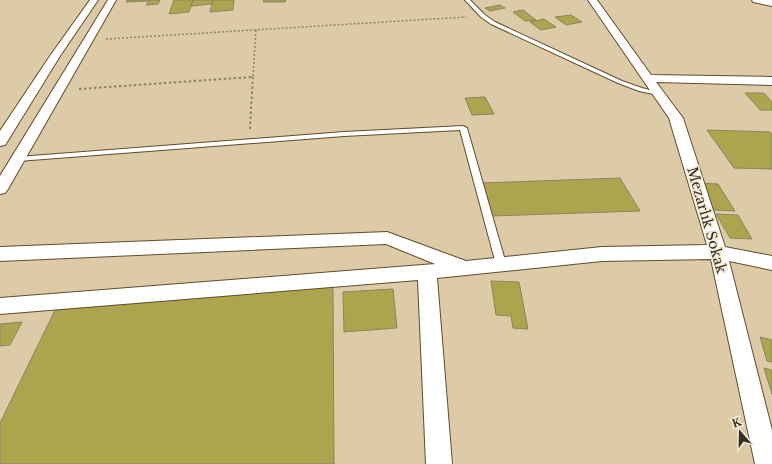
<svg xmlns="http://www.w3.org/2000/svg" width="772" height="464" font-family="'Libre Baskerville',serif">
<rect width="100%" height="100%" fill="#ddcba7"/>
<path fill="#ada54e" stroke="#898661" d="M127,0h33l-2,4 -12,1 3,-4 -23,1z
M174,0h19l-4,12 -20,2z
M193,0h20l-1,4 -21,2z
M213,0h21l-1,10 -23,2z
M264,0h22l-1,2h-22z
M500,5l5,3 -15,3 -5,-3z
M523,10l13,10 -11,1 -12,-9z
M571,15l11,7 -16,3 -11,-8z
M544,19l12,8 -15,3 -11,-8z
M745,93h19l8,9v8h-12z
M485,97l9,17 -22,1 -7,-17z
M707,130l63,2 2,2v35l-38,-1z
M620,178l20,33 -148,5 -10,-33z
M698,183l20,1 17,27 -21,-1z
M716,214l22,1 14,24 -22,-1z
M491,281l28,1 9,47 -15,-1 -2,-12 -15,-1z
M333,287l1,177h-334v-41l57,-117z
M393,289l4,39 -53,4 -1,-40z
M22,322l-12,23 -10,1v-22z
M760,337l12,3v22l-5,-1z
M764,368l8,2v24z"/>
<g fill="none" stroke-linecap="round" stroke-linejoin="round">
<g stroke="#5d4e2d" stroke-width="2">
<path id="lane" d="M465,0h5l15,15 10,7 127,59 20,7 19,5 -3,2 -19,-4 -21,-8 -127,-59 -10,-7z
M463,126l4,2 39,136 -2,3h-6l-2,-3 -36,-134 -116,6 -326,25 -4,-2 4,-2 326,-25z"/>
</g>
<g stroke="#5d4e2d" stroke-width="2">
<path id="street" d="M90,0h8l-38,56 -53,86 -2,3 -5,1v-15l50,-75z
M108,0h8l-108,189 -3,4 -5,1v-18z
M588,0h9l54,75 121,2v8l-116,-3 27,36 42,129 47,9v14l-43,-9 43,169v34h-17l-44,-205 -109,2 -165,17 15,186h-26l-8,-184 -418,34v-16l435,-34 -49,-20 -386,17v-14l387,-15 79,29 136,-14 105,-2 -38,-127z
M752,0h20v6l-19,-4z"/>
</g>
<path stroke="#8f8268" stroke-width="1.5" stroke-dasharray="2 2" stroke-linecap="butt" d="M106,39l360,-22
M253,76l3,-46"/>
<path stroke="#8f8268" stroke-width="2" stroke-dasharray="2.5 2.5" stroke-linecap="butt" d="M79,89l173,-12
M250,129l3,-54"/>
<use href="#lane" fill="#fff" fill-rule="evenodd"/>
<use href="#street" fill="#fff" fill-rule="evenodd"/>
</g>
<g text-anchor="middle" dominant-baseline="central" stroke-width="3.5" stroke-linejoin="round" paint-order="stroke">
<g font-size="14" fill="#362f21" stroke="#f6edda">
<text transform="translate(707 220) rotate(74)">Mezarlık Sokak</text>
</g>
</g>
<g transform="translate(740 432) rotate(340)" stroke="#f6edda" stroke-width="3" paint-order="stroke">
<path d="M0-3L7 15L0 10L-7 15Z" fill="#362f21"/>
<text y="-6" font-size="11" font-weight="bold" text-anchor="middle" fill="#362f21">K</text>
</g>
</svg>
